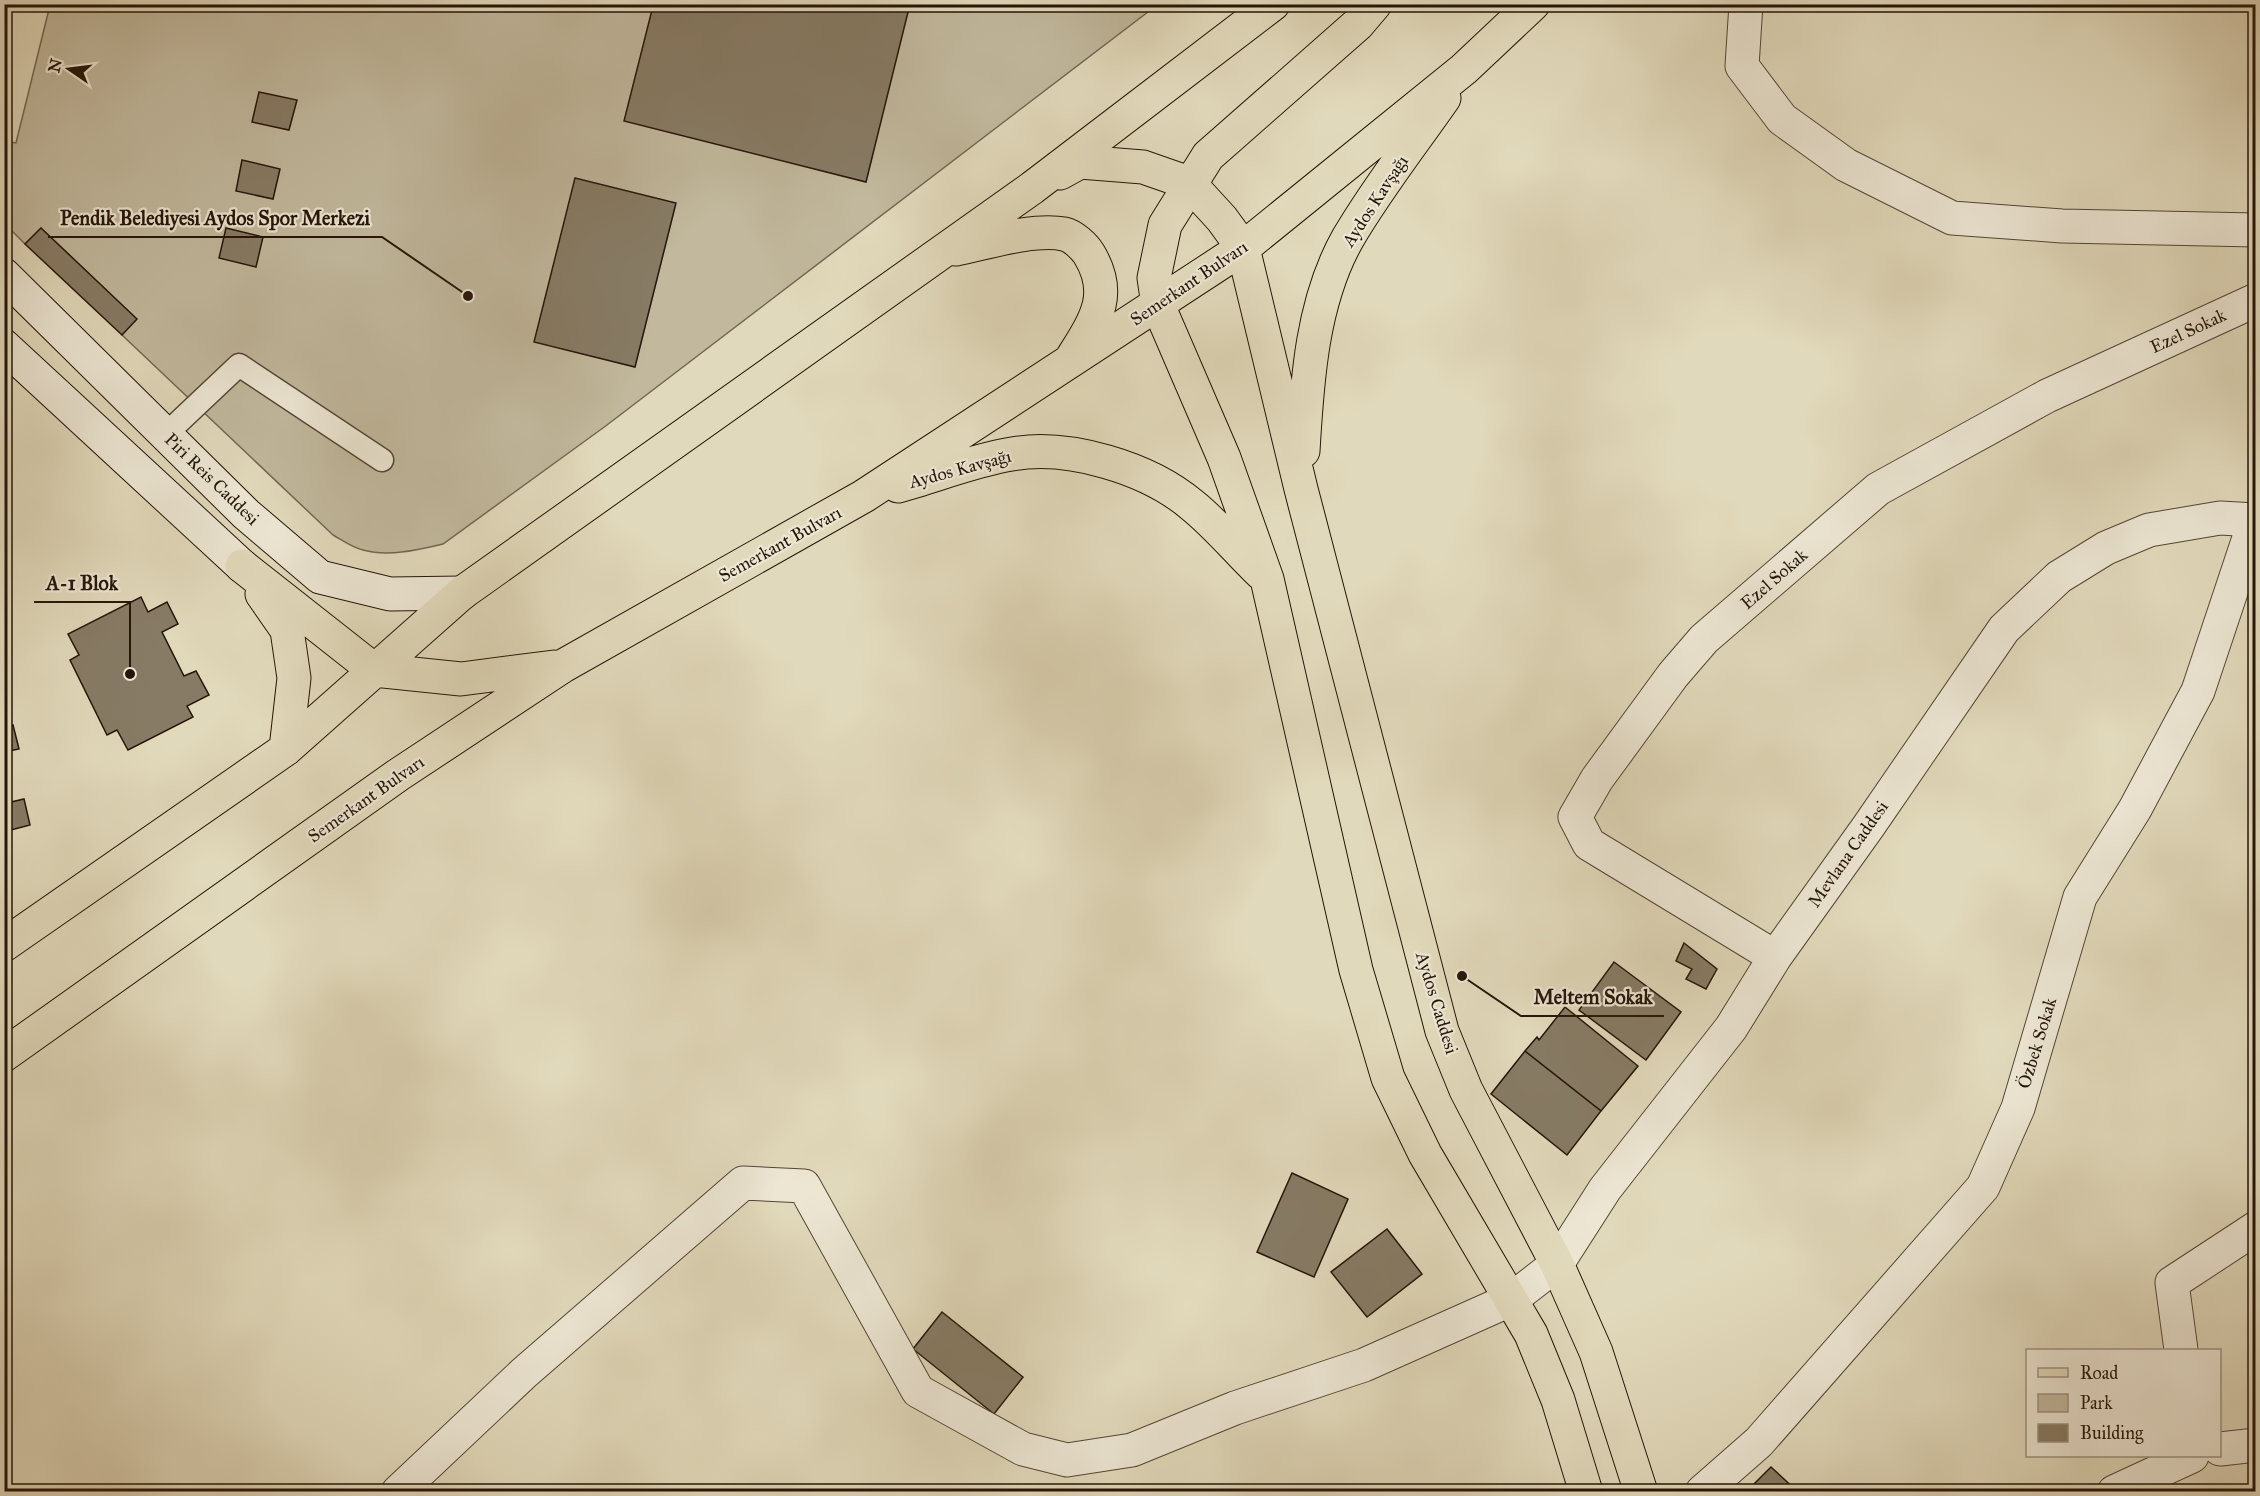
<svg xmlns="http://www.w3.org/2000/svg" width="2260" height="1496" font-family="'IM FELL Great Primer',serif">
<rect width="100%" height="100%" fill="#e1d9bb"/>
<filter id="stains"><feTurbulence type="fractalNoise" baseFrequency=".00333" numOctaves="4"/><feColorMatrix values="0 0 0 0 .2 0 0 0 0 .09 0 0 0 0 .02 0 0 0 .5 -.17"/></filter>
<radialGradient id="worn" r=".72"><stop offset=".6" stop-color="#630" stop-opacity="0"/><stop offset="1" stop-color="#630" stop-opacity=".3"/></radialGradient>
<path fill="#c1b89d" stroke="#736652" stroke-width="1.5" d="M50,5h1107l-550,420 -164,119c-26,6 -54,13 -80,6 -10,-2 -21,-10 -30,-15l-211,-200 14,-16 -95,-91 -16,16 -20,-20 -1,-83 12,2z"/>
<path fill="#877b65" stroke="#251508" stroke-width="1.5" d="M646,4h264l-44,178 -242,-61 29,-115z
M259,92l38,8 -8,30 -37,-8z
M242,160l38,9 -7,30 -37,-8z
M575,178l101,25 -41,164 -101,-25z
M41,228l96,91 -15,16 -97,-91z
M226,228l37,9 -7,30 -37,-9z
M141,597l7,15 19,-10 11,22 -16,8 22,44 12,-5 13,24 -22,11 6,11 -65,33 -11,-20 -10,5 -37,-75 9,-5 -11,-21z
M13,725l6,24 -15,3v-25z
M4,773l7,29 13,-3 6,26 -23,6 3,12 -6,2z
M1684,943l33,26 -11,20 -20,-10 6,-10 -16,-8z
M1614,962l67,50 -35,48 -67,-50z
M1565,1007l73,59 -37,45 -76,-60 12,-14 2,3z
M1525,1051l76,60 -34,44 -76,-61z
M1292,1173l56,26 -34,78 -57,-25z
M1387,1229l35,45 -55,43 -36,-45z
M942,1312l81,65 -29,37 -81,-65z
M1771,1467l27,25h-52z"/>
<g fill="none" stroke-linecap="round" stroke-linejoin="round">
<g stroke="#544635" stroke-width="25">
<path id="lane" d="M166,434l73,-69 143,95"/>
</g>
<g stroke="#544635" stroke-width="35">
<path id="street" d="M1746,4l-4,62 40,53 64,46 106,53 110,8 194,4
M1775,957l-186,-113 -14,-27 22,-38 76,-104 31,-36 174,-150 169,-93 209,-96
M2181,1350l-9,-67 84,-55
M2220,1449l36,-4
M398,1492l126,-119 219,-190 61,3 114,205 105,58 44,11 65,-10 103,-42 129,-43 148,-66 45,-35 48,-75 126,-161 44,-71 93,-130 136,-198 55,-52 47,-29 43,-18 71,-12 36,2
M1702,1492l57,-50 224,-255 35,-79 62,-211 55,-88 63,-118 57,-171
M2114,1492l78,-36"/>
</g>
<g stroke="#251508" stroke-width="35">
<path id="secondary" d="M4,275l242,239 74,63 70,17 72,-1
M4,346l238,220"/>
</g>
<g stroke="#251508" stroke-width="35">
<path id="primary" d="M1375,4l-17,20 -150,132 -43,69 -11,53 4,27 66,153 43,121 89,391 32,108 37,76 106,180 27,66 28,92
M1060,173l20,-11 63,5 46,16 33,36 21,29 58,241 141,542 24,59 91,174 39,88 45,140
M956,249c30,-6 78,-21 108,-15 9,2 20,12 25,20 25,41 6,67 -17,104
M1303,451c4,-70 9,-150 45,-213 28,-48 64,-94 96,-140
M898,486c37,-10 76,-26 114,-32 57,-10 136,14 180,51 25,20 46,46 69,68
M242,566l132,104 87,9 93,-12
M262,594l25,36 7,48 -8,71
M4,945l282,-196 176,-156 570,-405 241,-184
M4,1055l394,-280 165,-109 301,-170 379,-248 221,-179 69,-65"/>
</g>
<use href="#lane" stroke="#ece6d3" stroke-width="22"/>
<use href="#street" stroke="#ece6d3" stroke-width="33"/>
<use href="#secondary" stroke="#ece6d3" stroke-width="33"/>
<use href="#primary" stroke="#e1d9bb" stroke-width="33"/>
</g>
<g text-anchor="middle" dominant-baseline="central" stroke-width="4.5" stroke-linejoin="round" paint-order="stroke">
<g font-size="18" fill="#251508" stroke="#ece6d3">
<text transform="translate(1375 201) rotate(-57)">Aydos Kavşağı</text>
<text transform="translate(1189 283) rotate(-34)">Semerkant Bulvarı</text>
<text transform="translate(2188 331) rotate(-25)">Ezel Sokak</text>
<text transform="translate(960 469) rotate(-15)">Aydos Kavşağı</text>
<text transform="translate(212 479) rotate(44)">Piri Reis Caddesi</text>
<text transform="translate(780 544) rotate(-29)">Semerkant Bulvarı</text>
<text transform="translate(1774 579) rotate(-41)">Ezel Sokak</text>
<text transform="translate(366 799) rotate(-35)">Semerkant Bulvarı</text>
<text transform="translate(1848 854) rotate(-55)">Mevlana Caddesi</text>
<text transform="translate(1437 1003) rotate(73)">Aydos Caddesi</text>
<text transform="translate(2037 1043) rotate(-73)">Özbek Sokak</text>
</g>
</g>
<path fill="none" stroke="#251508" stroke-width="2" d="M468 296L382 237H48M130 674L130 602H34M1462 976L1521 1016H1664"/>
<g fill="#251508" stroke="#ece6d3" stroke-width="2">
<circle cx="468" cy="296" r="6"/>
<circle cx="130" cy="674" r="6"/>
<circle cx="1462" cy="976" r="6"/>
</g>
<g font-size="20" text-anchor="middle" font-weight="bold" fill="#251508" stroke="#ece6d3" stroke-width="4.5" stroke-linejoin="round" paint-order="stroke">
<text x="215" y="225">Pendik Belediyesi Aydos Spor Merkezi</text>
<text x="82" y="590">A-1 Blok</text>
<text x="1593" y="1004">Meltem Sokak</text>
</g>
<rect width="2260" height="1496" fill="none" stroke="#e1d9bb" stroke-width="24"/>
<rect x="6" y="6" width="2248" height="1484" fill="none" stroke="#251508" stroke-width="3"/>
<rect x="12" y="12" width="2236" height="1472" fill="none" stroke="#251508" stroke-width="1.5"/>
<rect x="2026" y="1349" width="195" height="108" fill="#ece6d3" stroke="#9c9282" stroke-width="1.5"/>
<rect x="2038" y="1368" width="30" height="9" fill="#e1d9bb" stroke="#9c9282" stroke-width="1.5"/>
<text x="2080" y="1379" font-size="18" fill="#251508">Road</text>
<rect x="2038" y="1394" width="30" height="18" fill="#c1b89d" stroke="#9c9282" stroke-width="1.5"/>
<text x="2080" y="1409" font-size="18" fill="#251508">Park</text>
<rect x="2038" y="1424" width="30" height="18" fill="#877b65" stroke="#9c9282" stroke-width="1.5"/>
<text x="2080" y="1439" font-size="18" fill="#251508">Building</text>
<g transform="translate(69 69) rotate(284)" stroke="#ece6d3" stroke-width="4.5" paint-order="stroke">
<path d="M0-4.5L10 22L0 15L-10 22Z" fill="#251508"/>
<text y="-9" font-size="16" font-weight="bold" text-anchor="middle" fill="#251508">N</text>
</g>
<rect width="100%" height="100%" filter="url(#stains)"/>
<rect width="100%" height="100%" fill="url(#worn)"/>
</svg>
